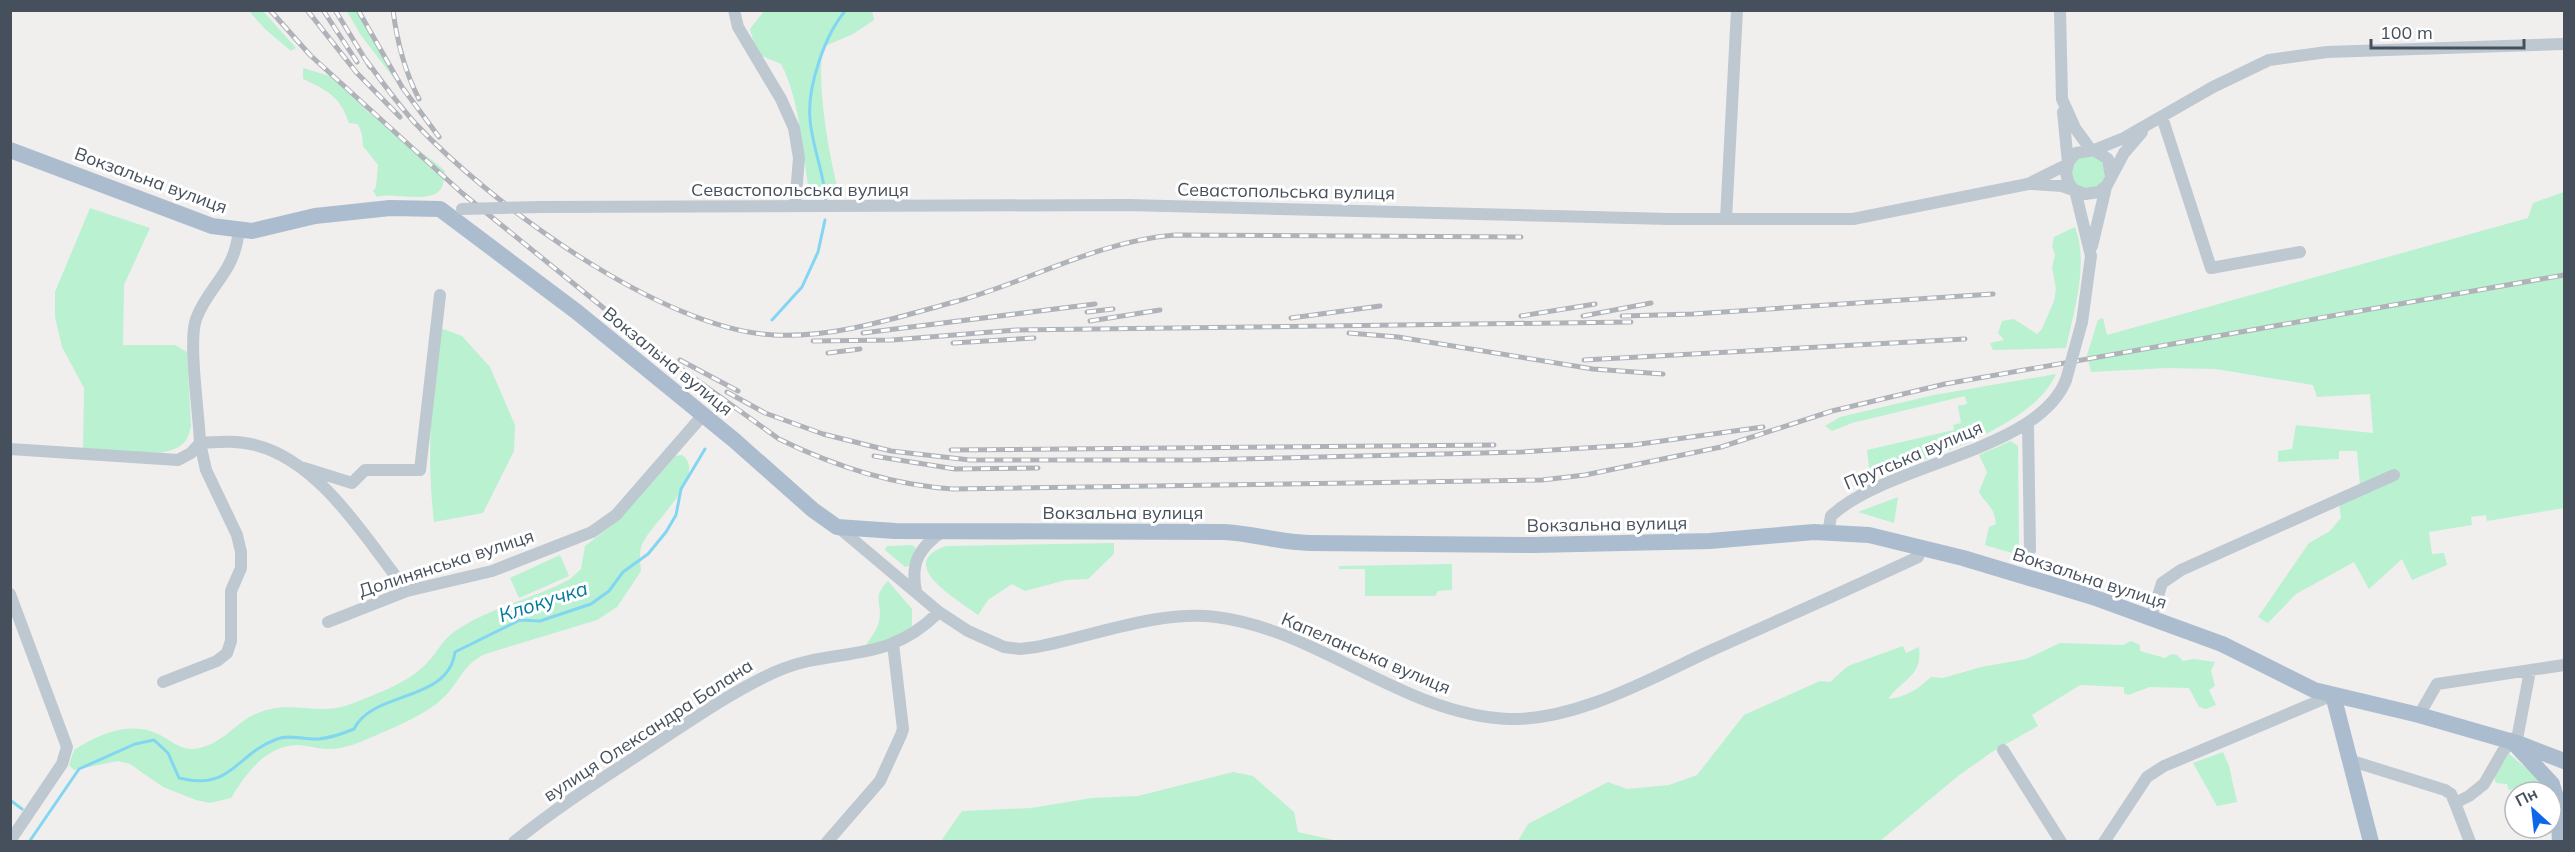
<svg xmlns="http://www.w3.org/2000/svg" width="2575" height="852" font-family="Mulish,sans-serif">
<rect width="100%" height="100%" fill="#f1eeee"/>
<path fill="#b9f1d1" d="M249,11h14l33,37 -5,3 -26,-22z
M347,11h12l37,70 -36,-47z
M764,11h108l2,9 -21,14 -30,13c-7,35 6,108 15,143l-4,8 -23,1c-10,-45 -9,-95 -30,-135l-24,-10 -7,-25z
M303,68l30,9 13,8 21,26 70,53 8,7c-1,4 -1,10 -2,14 -8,22 -50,6 -66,12l-4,-6 3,-4 2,-22 -15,-19 -1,-12 -4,-10 -9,-1c-9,-27 -22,-33 -46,-44z
M2071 172a17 17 0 1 1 34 0a17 17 0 1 1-34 0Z
M2564,192v316l-77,13 -1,-6 -15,2 1,8 -43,7 3,22 12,-1 3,12 -35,15 -10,-21 -33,30 -15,-27 -58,32 -28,29 -10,-6 51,-74 21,-12 11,-13 -2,-14 4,-13 17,-5 -3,-35h-18v8l-61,3v-11l14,-2 4,-24 77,8 -3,-39 -53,3 -4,-12 -97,-16 -49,-1 -76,4 -4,-17 11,-35 5,-2 4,17 421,-117 5,-15z
M90,208l60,20 -26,57 -1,60h52l12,7 4,74c-2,8 -4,16 -11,20 -20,14 -73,5 -97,4l1,-62 -22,-41 -7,-30v-25z
M2075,227c14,36 -1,84 -9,121l-73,2 -3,-7 14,-3 -6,-7 4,-12 12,-2 23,15 5,-5 12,-28 2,-12 -4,-22 3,-12 -3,-9 2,-9z
M438,327l24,9 28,31 25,58 -1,26 -31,62 -49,9c-8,-68 -2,-127 4,-195z
M2056,374c-24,54 -124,81 -176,103l-11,-10 -2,-17 87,-20 -1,-5 8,-2 -3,-17 9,-2 -2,-8 -113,27 -20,8 -7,-5 15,-9 94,-22z
M2011,441l7,5 1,101 -7,6 -27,-8 4,-18 7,-3c-2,-19 -10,-19 -17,-32l8,-20 -8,-17z
M682,455c26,18 -27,66 -37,84 -7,10 -5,20 -4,32l-24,36 -20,13 -112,34c-21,11 -23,22 -37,39 -19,21 -51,33 -76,44 -14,6 -28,12 -43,12 -11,0 -22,-4 -33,-4 -32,2 -49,28 -65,53l-21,5 -14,-3 -33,-13 -33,-23 -12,-3 -44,9 -5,-5 5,-15c28,-18 62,-32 93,-11 11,7 19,12 33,9 27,-7 35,-26 58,-35 33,-14 59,4 93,-9 27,-11 56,-20 76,-41 8,-8 14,-20 23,-28 35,-27 82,-35 120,-56l11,-10 4,-23 35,-27 55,-63z
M1898,497l-4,26 -36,-11z
M1114,543v11l-26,25 -22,1 -41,11 -13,-7 -24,16 -10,15c-18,-14 -85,-51 -32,-69z
M912,545l4,3 -7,18 -4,1 -20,-17 2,-4z
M560,555l9,21 -50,22 -9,-20z
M1452,564v26l-14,1 -3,5h-70v-27h-26v-3z
M888,581l24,28v17l-8,9 -39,11c5,-7 13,-17 14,-25 4,-18 -8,-23 9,-40z
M2131,641l9,4v6l25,7 6,-4 6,1 6,6 11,-2 21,3 -4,9 4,15 -6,4 7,15 -10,4 -7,-2 -10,-19 -39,-1 -22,8 -4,-2v-6l-44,-2 -48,30 6,11 -46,26 -34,24 -78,65 -484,1 122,-1 10,-17 80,-42 19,7 42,-4 28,-10 47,-60 76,-34 10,1 18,-16 55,-20 3,7 13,-6c4,30 -17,32 -31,52 19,-2 30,-10 43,-22l12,1 38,-11 45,-8 34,-16 63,2z
M2223,752l6,14 8,36 -20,4 -24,-43z
M2508,754h1l34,28 -34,8 -2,-6 -11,-1 -2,-6z
M1233,772l20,4 41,36 4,20 40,9h-397l21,-30 69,-3 61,-10 46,-2z"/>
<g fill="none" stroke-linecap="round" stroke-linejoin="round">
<path stroke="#83d6f1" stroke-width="3" d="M826,201c-2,-28 -14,-55 -16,-82 -3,-32 15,-85 36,-109
M772,320l30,-33 16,-35 7,-32
M10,800l12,9
M29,842l50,-73 56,-25 19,-4 14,13 11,25c54,13 55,-23 98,-39 12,-5 28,1 41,0 13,-1 24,-5 36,-10 19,-39 94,-26 101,-77l65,-32 20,1 51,-17 18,-13 14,-19 25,-18 18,-22 10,-17 5,-26 24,-40"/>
<path stroke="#bdc8d1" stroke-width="12" d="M734,10l4,17 43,72 13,29 5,30 -4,48
M2060,10l2,89 13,29 16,22
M2063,112l5,51
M2162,117l49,151 89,-16
M2094,150l14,9 3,18
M2032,184l30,2 23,8 14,-2 8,-7 17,-32 18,-21
M2074,190l-6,-8 -2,-10 3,-11 7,-8 18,-3 30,-12 89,-51 56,-27 58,-8 237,-8
M2075,190l16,66 -9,66
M540,207l588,-2 541,14h184l175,-35 40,-20
M1726,219l11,-209
M2092,246l14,-59
M2028,424l2,126
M10,449l168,11 13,-7 9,-10c-1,-30 -12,-101 -4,-124 13,-35 39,-45 43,-90
M304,468l48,15 13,-13h55l20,-175
M838,527l101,85 29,19 36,16 16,2 16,-2c58,-11 121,-37 180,-30 104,13 186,97 292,102 69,2 143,-41 204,-69 69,-31 138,-61 206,-93l3,-10
M1828,533l3,-17c57,-53 207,-64 235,-136
M916,591c-6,-29 4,-44 27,-60
M10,594l57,153 -5,17 -52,77
M2151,618l11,-35 19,-13 213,-95
M328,622l79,-31 85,-20 100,-39 24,-17 87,-100
M163,682l54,-21 10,-8 4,-12v-50l10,-23v-16l-4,-17 -31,-65 -6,-27c18,-1 36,-3 55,2 66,16 113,97 152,146
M2419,715l18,-31 127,-19
M2003,750l58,92
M2352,761l93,29 6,4 4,9
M514,842c47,-38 97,-69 147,-102 37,-24 74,-50 114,-68 61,-27 109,-5 164,-60
M827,842l53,-61 21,-46 2,-6 -10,-85
M2104,842l43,-65 17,-11 169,-71
M2470,842l-15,-39 14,-7 15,-12 19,-33 15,-17 12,-63"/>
<path stroke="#acbccf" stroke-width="16" d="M10,150l202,76 40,5 63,-15 75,-8 50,1 137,103 157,128 79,70 24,17 58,4 328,1c30,1 57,11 87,11l225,2 175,-4 104,-9 55,3 94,23 130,39 129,47 92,46 105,25 101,29 44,17
M2333,695l38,147
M2513,742l39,42 6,20 2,38"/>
<g stroke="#afb3b9" stroke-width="5">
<path id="rail" d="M270,10l40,45 152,138 197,160 120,86c55,27 113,46 174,50l589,-9 43,-5 136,-28 111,-36 113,-27 619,-109
M307,10l49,62 44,45
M323,10l34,52
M335,10l35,57
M358,10l44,77 37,50
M393,10c4,32 11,60 26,89
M366,60c16,22 31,43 48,62 75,81 248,208 360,213 61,3 121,-17 180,-33 75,-20 143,-61 221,-67l346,2
M1087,312l26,-3
M1521,316l74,-12
M1583,316l68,-13
M1622,316l71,-2 300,-20
M1291,318l89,-12
M1090,321l70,-11
M863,333l232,-29
M1349,333l49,4 195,32 70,5
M813,341l79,-1 124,-10 615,-8
M953,343l81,-5
M828,353l32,-4
M680,360l58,31
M1584,360l381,-21
M727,392l38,21 58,21 68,17 79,9h226l325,-8 112,-7 130,-18
M951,450l543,-5
M874,456l81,13 83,-1"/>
</g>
<use href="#rail" stroke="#fff" stroke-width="3" stroke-dasharray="9" stroke-linecap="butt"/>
<path stroke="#bdc8d1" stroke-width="12" d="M462,209l78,-2
M2066,380l16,-58"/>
</g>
<g text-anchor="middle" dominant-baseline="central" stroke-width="6" stroke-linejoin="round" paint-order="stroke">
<g font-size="18" fill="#45505c" stroke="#fff">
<text transform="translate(151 180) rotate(20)">Вокзальна вулиця</text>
<text x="800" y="189">Севастопольська вулиця</text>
<text transform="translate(1286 191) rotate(1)">Севастопольська вулиця</text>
<text transform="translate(668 361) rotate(39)">Вокзальна вулиця</text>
<text transform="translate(1913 455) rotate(-23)">Прутська вулиця</text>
<text x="1123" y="512">Вокзальна вулиця</text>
<text transform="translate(1607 524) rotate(-1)">Вокзальна вулиця</text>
<text transform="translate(446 563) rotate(-18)">Долинянська вулиця</text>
<text transform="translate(2090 578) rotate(18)">Вокзальна вулиця</text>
<text transform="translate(1366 653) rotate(23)">Капеланська вулиця</text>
<text transform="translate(648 730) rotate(-33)">вулиця Олександра Балана</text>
</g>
<g font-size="20" font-style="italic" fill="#057aa1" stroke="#fff">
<text transform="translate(543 601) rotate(-18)">Клокучка</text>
</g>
</g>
<rect width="2575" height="852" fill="none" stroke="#45505c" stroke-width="24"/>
<g transform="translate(2533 810) rotate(333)"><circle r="28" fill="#ffffff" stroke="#b5b9be" stroke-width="1.5"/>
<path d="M0-4.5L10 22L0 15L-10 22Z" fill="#0e67ea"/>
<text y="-9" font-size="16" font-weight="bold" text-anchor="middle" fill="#45505c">Пн</text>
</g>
<path d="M2371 39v9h153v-9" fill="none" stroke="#45505c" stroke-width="3"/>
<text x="2380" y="39" font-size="18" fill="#45505c" stroke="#ffffff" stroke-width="4.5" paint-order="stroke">100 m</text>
</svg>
